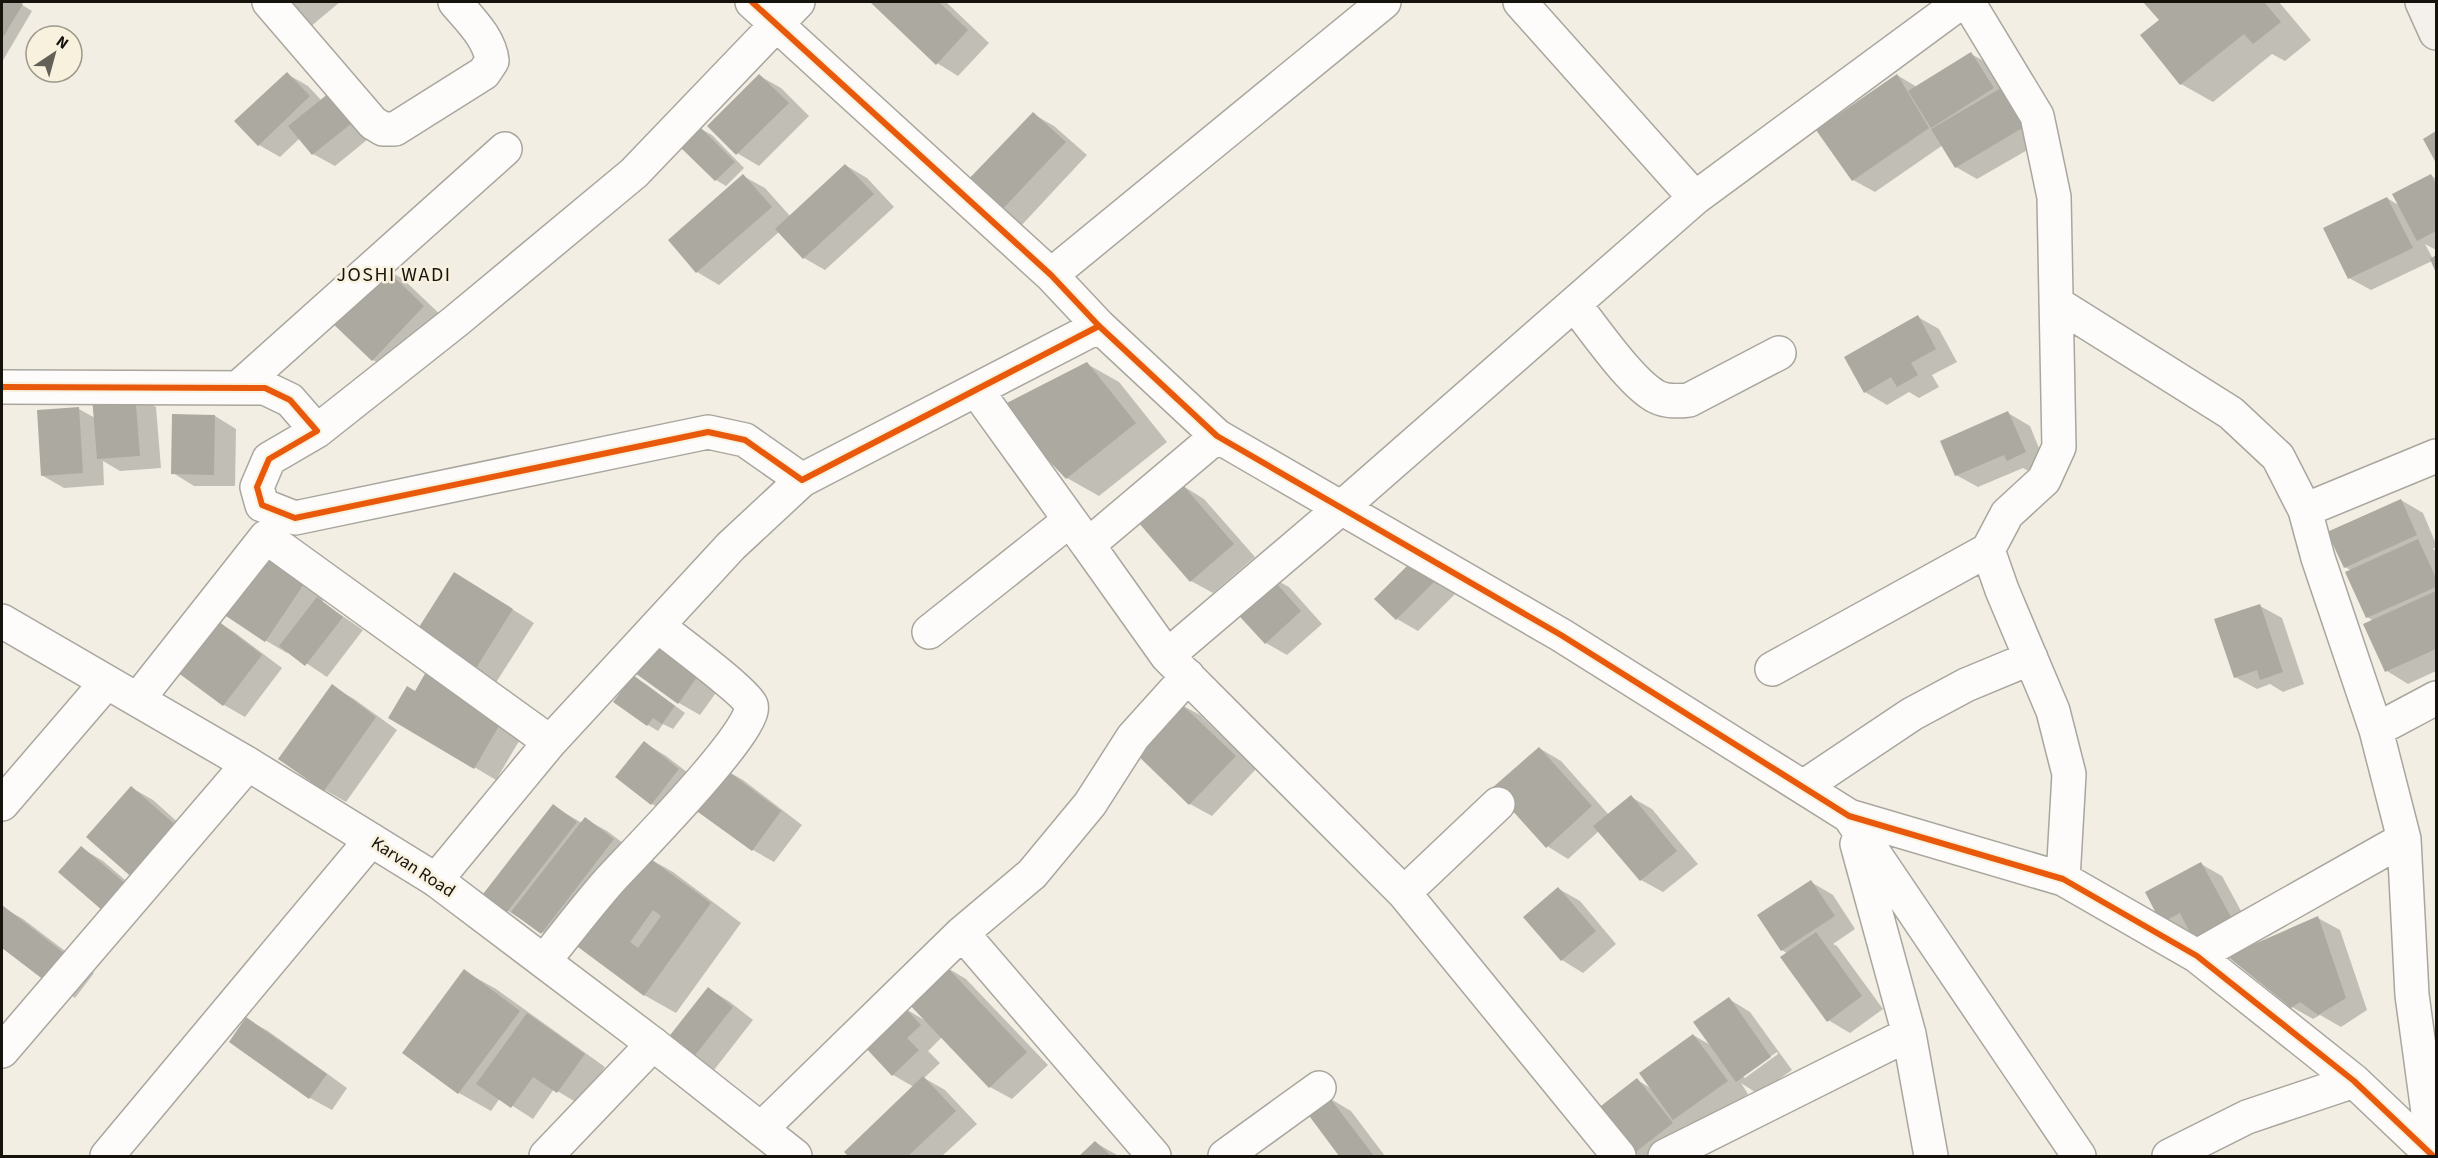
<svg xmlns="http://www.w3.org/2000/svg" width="2438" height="1158" font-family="'Source Sans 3',sans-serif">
<rect width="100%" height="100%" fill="#f2eee4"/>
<path fill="#0003" fill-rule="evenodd" d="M2,2h18l-1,1 13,8 -30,51z
M278,2h62l-30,25z
M872,2h74l43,41 -31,33 -21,-13z
M2145,2h134l32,38 -26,21 -13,-7 -59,48 -32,-18 -20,-64z
M1971,54l22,12 52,74 -68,39 -21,-12 -13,-22 -68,47 -22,-12 -35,-50 79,-55 20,12z
M287,74l21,12 14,15 51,34 -38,31 -22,-12 -13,-16 -20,19 -21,-12z
M760,76l21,12 28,28 -50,50 -22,-13z
M1033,114l21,12 33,29 -68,73 -22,-13z
M701,129l11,6 32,33 -18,18 -10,-6z
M845,165l22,13 27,29 -69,63 -21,-12 -25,-26 -60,53 -22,-13 -27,-32 73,-64 22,12 25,28z
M2431,175l5,4v71l-11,-6 8,15 3,-2v12l-4,-8 -61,29 -22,-12 38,-80 13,8z
M382,267l21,12 42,40 -51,53 -21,-12z
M1918,317l21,12 18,33 -25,13 7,12 -20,11 -10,-6 -22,13 -22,-13z
M1087,364l32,18 48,60 -68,54 -32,-18z
M135,395l21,12 5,61 -41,3 -17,-10 1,24 -40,3 -21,-12 36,-67 16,9z
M2008,413l22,13 16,39 -16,7 -7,-4 -45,19 -22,-12z
M215,416l21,13 -1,57h-41l-21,-13z
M1183,486l21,13 51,58 -42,36 -22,-12z
M2401,500l22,13 13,31v3l-3,2 3,2v120l-28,13 -21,-13 -13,-50 -7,-4 -15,-46 -7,-4z
M269,549l61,40 -8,13 41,28 -36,47 -39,-26 -1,2 -22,-13z
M1437,572l20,20 -39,39 -21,-12z
M1267,575l22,12 33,37 -35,31 -21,-12z
M476,586l58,37 -39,61 -21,-12z
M2260,606l22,12 22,66 -21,8 -13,-8 -13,5 -22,-12z
M213,619l21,13 48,36 -37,49 -21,-12z
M659,641l64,42 -23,32 -21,-12z
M644,683l41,30 -12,16 -10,-5 -5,7 -10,-6z
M332,686l22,13 43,31 -51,72 -21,-12z
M415,693l110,38 -29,49 -106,-63z
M1178,703l22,12 56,54 -44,47 -22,-12z
M645,743l21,13 34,26 -27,34 -21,-12 -35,-27z
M1539,748l22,13 48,54 22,-18 21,12 46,55 -35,28 -22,-12 -42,-49 -31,28 -21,-13z
M722,768l21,12 59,45 -28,37 -21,-12z
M132,788l21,12 48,43 -43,49z
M553,806l29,17 3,-4 22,12 28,21 -72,93 -55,-34 -23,-18z
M81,848l22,13 43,37 -20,24z
M641,854l32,18 68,51 -65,90 -32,-18 -68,-51z
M2201,864l21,12 30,55 -58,6 -3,-7 -8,4 -21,-12z
M1811,882l22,13 22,34 -22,15 4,2 46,63 -33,24 -22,-13 -40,-66 -6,-4z
M1559,889l21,12 36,43 -33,29 -21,-13z
M2,907l21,12 71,54 -19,25 -21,-13 -52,-39z
M2318,918l22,12 27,80 -26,17 -21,-12 -7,4 -21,-12z
M944,966l22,13 82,86 -36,34 -22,-12 -48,-50 -14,14 12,12 -16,15 21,12 32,34 -35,32h-91l-5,-4 68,-65 -21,-12 11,-67 22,13z
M464,971l32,18 109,78 -26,37 -25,-15 -21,30 -33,-21 -9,13 -32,-18 -55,-41z
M709,989l21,13 23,18 -39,50 -22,-12z
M1729,999l21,13 42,58 -34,24 -17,-11 7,11 -52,38 -11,-7 8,11 -26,20h-27l-6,-3 3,-73 15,9 41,-54 19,11zM1777,1052l1,2 -33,24 -3,-2z
M246,1019l22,12 79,57 -15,22 -22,-12 -79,-56z
M1329,1098l22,13 34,45h-44l-32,-43z
M1096,1143l21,12 1,1h-37z"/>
<path fill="#aca9a1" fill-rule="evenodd" d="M2,2h17l4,2 -21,35z
M870,2h69l29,28 -32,35z
M2143,2h121l17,20 -28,22 -9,-10 -64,51 -40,-50 19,-15z
M1971,52l23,36 -63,40 -23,-37z
M287,72l23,24 -52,50 -24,-25z
M759,74l30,29 -53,52 -29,-29z
M1897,74l32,54 -77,53 -36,-51z
M2001,88l23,39 -69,41 -24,-39z
M329,93l23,30 -40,32 -24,-29z
M1033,112l33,30 -70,74 -33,-31z
M701,128l34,34 -20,19 -34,-33z
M2436,131v32l-13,-24z
M845,164l29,30 -71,65 -28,-30z
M743,174l29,33 -76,66 -28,-33z
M2431,174l5,11v46l-19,10 -25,-47z
M2387,197l26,51 -65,31 -25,-51z
M2436,255v18l-6,-14z
M382,265l42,41 -52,55 -43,-41z
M1918,315l18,34 -25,14 7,12 -21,12 -6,-10 -27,16 -20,-36z
M1087,362l49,61 -70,56 -67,-72z
M135,393l5,63 -43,3 -5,-62z
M79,407l4,66 -42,3 -4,-66z
M2008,411l18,41 -19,9 -3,-6 -49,21 -15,-35z
M172,414l43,1 -1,60 -43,-1z
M1182,484l52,60 -44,38 -52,-60z
M2401,499l16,36 -73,33 -17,-36z
M2418,539l18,39v9l-70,31 -21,-46z
M268,547l42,28 -45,67 -42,-28z
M1415,558l22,21 -41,41 -22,-21z
M454,572l59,37 -40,64 -59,-38z
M1267,573l34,38 -36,33 -35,-38z
M2436,591v58l-51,23 -22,-48z
M317,597l26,20 -38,49 -26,-20z
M2260,604l23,68 -23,8 -3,-10 -23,8 -20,-59z
M213,617l49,38 -39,51 -50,-37z
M659,639l43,31 -24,34 -43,-31z
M426,672l78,45 -30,52 -86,-51 19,-32 8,5z
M633,675l42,31 -13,18 -9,-6 -6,8 -34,-24z
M332,684l44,33 -52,74 -46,-32z
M1178,701l58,55 -47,49 -57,-55z
M644,741l35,28 -28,36 -36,-28z
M1539,747l53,59 -46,42 -54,-60z
M721,766l60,45 -29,40 -61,-44z
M131,786l50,44 -45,51 -50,-44z
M1631,795l46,56 -37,30 -47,-55z
M553,804l24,18 -70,90 -24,-18z
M585,817l29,22 -73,95 -30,-22z
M81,846l45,38 -23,27 -45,-39z
M641,852l70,51 -67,93 -70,-52zM653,910l8,6 -23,32 -8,-6z
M2201,862l31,57 -39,20 -13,-26 -19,10 -16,-31z
M1811,880l24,36 -54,35 -24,-36z
M1558,887l38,44 -35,30 -38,-44z
M2,905l71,55 -20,27 -51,-39z
M2318,916l28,82 -28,17 -18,-13 -9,6 -64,-52z
M1816,932l46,64 -35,26 -47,-65z
M944,964l83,88 -38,36 -83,-87z
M464,969l56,42 -62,83 -56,-41z
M708,987l25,20 -41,52 -25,-20z
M1729,997l42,60 -35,25 -43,-60z
M904,1007l17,18 -14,13 12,12 -27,26 -28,-30z
M527,1013l58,41 -28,39 -24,-16 -22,31 -35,-24z
M246,1017l81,57 -18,25 -80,-57z
M1693,1034l35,47 -55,39 -34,-47z
M923,1076l33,35 -48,45h-60l-4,-4z
M1637,1078l36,45 -40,31 -36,-45z
M1329,1097l45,59h-35l-32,-43z
M1095,1141l16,15h-32z"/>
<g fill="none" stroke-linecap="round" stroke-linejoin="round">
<g stroke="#a9a69e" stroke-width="36">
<path id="minor" d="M269,2l104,121 10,6h12l89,-56 8,-12c-2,-23 -23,-42 -37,-59
M752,2l299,273 48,51 118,110 344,199 288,181 214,63 134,77 157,125 79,75
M1520,2l175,196
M1968,2l69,114 17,81 5,250 -15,33 -37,34 -19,36 14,40 51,121 16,63 -6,105
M1051,275l333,-273
M2056,303l175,110 47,44 27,53
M1574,304c19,23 57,80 83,93 10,5 21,4 32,3l90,-47
M2,387l263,1 25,12 27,31 -48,28 -12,28 5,18 33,13 413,-86 37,8 57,40 297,-154
M238,388l267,-239
M977,391l111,154 129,-109
M317,431l139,-110 178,-148 164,-171
M1088,545l79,111 237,237 215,263
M929,632l141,-112
M1167,656l174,-148 354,-310 266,-196
M1772,669l216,-119
M138,699l128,-162 284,205 -114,138
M2376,730l60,-32
M550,742l181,-196 71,-66
M1803,787l109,-73 54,-29 65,-27
M2,804l104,-121
M1849,816l230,340
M1857,844l52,190 22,122
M1404,893l94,-89
M962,933l192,223
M2197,956l207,-117
M544,961c22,-27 43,-55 66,-81 20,-22 150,-153 141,-175 -6,-14 -77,-66 -93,-79
M2,1051l246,-287
M761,1129l201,-196 70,-59 58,-70 43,-67 55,-61
M107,1156l264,-316
M546,1156l107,-112
M1225,1156l94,-68
M1665,1156l244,-122
M2169,1156l78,-39 107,-36
M2434,1156l-22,-161 -8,-156 -28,-109 -58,-172 -13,-48 131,-54"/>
</g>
<g stroke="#a9a69e" stroke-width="36">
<path id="tertiary" d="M2,621l246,143 188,116 217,164 142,112"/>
</g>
<g stroke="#a9a69e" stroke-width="36">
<path id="secondary" d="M2422,2l14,31"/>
</g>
<use href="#minor" stroke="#fdfcfb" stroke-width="33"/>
<use href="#tertiary" stroke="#fdfcfb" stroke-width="33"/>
<use href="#secondary" stroke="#f4f1ec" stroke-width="33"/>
<g stroke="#f8f1de" stroke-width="10">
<path id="cycleway" d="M752,2l299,273 48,51 118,110 344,199 288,181 214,63 134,77 157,125 79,75
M2,387l263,1 25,12 27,31 -48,28 -12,28 5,18 33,13 413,-86 37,8 57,40 297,-154"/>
</g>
<use href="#cycleway" stroke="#e8590c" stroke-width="6"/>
</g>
<g text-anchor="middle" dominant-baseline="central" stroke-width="5" stroke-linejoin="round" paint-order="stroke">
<g font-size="18" fill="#16130d" stroke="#f8f1de">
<text transform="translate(413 867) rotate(33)">Karvan Road</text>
</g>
<g font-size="20" letter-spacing="1.5" fill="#16130d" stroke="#f8f1de">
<text x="394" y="275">JOSHI WADI</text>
</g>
</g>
<rect width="2438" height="1158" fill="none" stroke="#16130d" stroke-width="6"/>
<g transform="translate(54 54) rotate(36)"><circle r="28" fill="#f8f1de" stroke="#9e988a" stroke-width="1.5"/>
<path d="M0-4.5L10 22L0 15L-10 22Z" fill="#636058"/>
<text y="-9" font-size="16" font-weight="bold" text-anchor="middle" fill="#16130d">N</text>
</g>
</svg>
